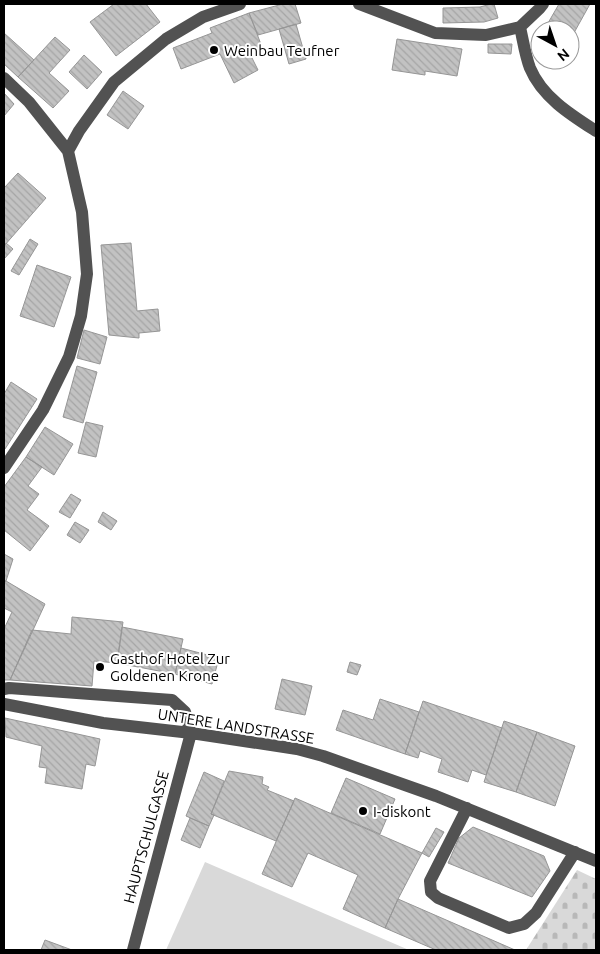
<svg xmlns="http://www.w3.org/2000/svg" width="600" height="954" font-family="Ubuntu,sans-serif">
<defs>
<pattern id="cemetery-stones" width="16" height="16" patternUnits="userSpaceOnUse" patternTransform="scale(1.25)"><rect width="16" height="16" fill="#d9d9d9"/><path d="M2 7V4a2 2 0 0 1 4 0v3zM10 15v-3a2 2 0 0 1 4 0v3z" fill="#b8b8b8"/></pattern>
<pattern id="building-back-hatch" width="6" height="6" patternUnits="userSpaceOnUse" patternTransform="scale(1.25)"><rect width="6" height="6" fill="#c2c2c2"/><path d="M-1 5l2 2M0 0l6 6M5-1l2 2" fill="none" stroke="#a5a5a5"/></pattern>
</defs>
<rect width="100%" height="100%" fill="#fff"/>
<path fill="url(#cemetery-stones)" d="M577,870l19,9v71h-70z"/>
<path fill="#d9d9d9" d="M205,862l204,88h-243z"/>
<path fill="url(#building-back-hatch)" stroke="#969696" d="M114,4h32l14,18 -44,34 -26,-34z
M283,4h12l6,19 -43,12 -9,-22z
M491,4h3l4,14 -14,4 -41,1v-15l37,-1z
M559,4h31l-20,36v-10h-26z
M249,13l13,34 -13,5 9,18 -24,13 -14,-29 -39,15 -8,-21 39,-15 -2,-5z
M296,24l10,35 -17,5 -10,-35z
M4,33l30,27 -16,17 -14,-13z
M55,37l15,13 -21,23 20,18 -16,17 -35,-31z
M397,39l65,10 -5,27 -32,-5v4l-33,-5z
M488,44h24l-1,10 -23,-1z
M84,55l18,17 -15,17 -18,-17z
M123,91l21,15 -16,23 -21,-14z
M4,93l10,11 -10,12z
M18,173l28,25 -42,48v-58z
M30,239l8,5 -19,31 -8,-4z
M6,243l7,6 -9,10v-13z
M131,243l6,68 21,-2 2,22 -21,2v5l-30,-3 -8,-90z
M37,265l34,12 -17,50 -34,-11z
M84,330l23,7 -7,27 -23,-6z
M77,366l20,6 -14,51 -20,-6z
M11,382l26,17 -32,50 -1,-1v-54z
M86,422l17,4 -7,31 -18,-4z
M45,427l28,17 -19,31 -28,-18z
M26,457l16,10 -14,19 11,8 -12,16 22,16 -19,25 -26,-21v-43z
M71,494l10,6 -11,18 -11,-6z
M103,512l14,9 -6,9 -13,-8z
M75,522l14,8 -9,13 -13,-8z
M4,554l9,5 -7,22 -2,-2z
M6,581l39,23 -35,76h-6v-51l8,-17 -8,-4v-25z
M72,617l51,5 -6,41 -23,-2 -2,25 -82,-6 22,-50 39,4z
M122,627l61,12 -8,35 -58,-11z
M181,648l38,10 -7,26 -37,-10z
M350,662l11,3 -4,10 -10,-3z
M282,679l30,7 -7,29 -30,-6z
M380,699l39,13 -14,42 -69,-24 7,-20 30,10z
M423,701l79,27 -16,47 -14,-5 -4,12 -30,-10 4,-13 -22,-8 -2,7 -13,-4z
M5,718l95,21 -5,27 -9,-2 -4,25 -37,-6 2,-15 -8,-1 3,-21 -36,-9z
M504,721l33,11 -21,60 -32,-10z
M537,732l38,14 -20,60 -39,-14z
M229,771l34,6 -1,7 7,3 -2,3 27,11 -18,40 -65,-27z
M204,772l20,9 -13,33 3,1 -5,11 -23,-10z
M346,778l49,21 -15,35 -49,-21z
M295,798l127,55 -24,46 -13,29 -42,-19 15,-34 -50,-22 -16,34 -30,-13z
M190,818l19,8 -9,22 -19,-8z
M473,827l71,29 6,15 -18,26 -84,-34 11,-25z
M436,828l8,4 -15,25 -7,-4z
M398,899l117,51h-79l-51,-22z
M45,940l27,10h-31z"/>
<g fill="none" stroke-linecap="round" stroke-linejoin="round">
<path stroke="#525252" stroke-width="12" d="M359,4l76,29 51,2 34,-8 19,-18 4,-5
M520,27c3,13 5,28 10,41 12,29 41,47 66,63
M4,78l25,24 39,49 14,61 5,62 -6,42 -12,41 -26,53 -39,58
M68,151l11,-20 35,-49 52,-43 37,-22 37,-13
M4,689l5,-1 163,12 13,12 6,21
M4,704l99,19 88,10 106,16 26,7 113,40 160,65
M467,808l-37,73 1,11 7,6 71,30 15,-4 12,-11 39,-61
M133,950l58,-217"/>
</g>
<g fill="#000" stroke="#fff" stroke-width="2">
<circle cx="214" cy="50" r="5"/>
<circle cx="100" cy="667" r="5"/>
<circle cx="363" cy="811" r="5"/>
</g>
<g text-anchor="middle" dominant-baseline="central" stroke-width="4" stroke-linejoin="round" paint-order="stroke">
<g font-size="15" fill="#000" stroke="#fff" text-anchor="start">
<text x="224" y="50">Weinbau Teufner</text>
<text x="110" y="658">Gasthof Hotel Zur<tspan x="110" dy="17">Goldenen Krone</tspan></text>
<text x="373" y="811">I-diskont</text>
</g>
<g font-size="15" fill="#000" stroke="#fff">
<text transform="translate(236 726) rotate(9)">UNTERE LANDSTRASSE</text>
<text transform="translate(146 837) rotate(-75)">HAUPTSCHULGASSE</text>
</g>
</g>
<rect width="600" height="954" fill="none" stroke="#000000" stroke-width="10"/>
<g transform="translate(555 45) rotate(140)"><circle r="24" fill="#ffffff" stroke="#999999"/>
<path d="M0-4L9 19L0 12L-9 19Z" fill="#000000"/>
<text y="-8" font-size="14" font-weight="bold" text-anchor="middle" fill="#000000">N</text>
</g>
</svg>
